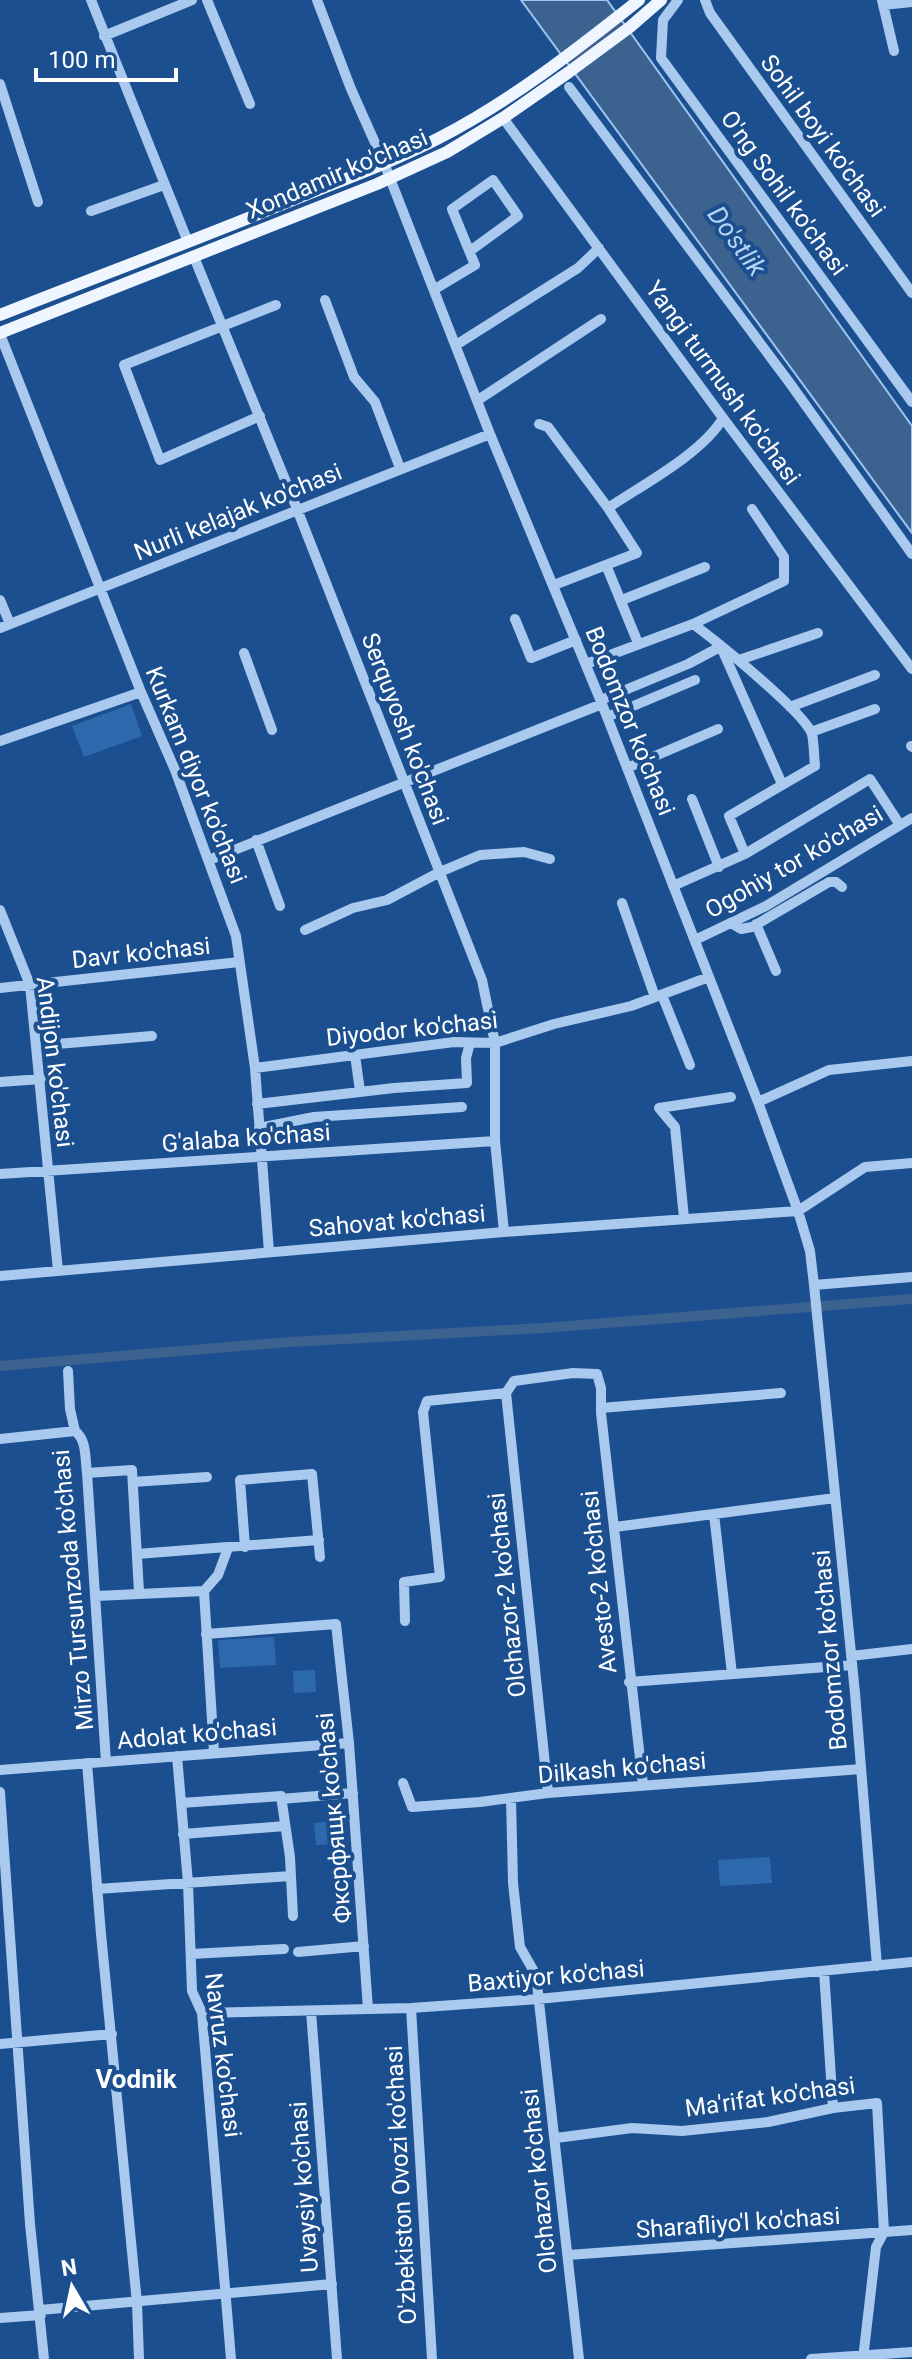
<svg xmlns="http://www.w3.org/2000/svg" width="912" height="2359" font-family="Roboto,sans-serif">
<rect width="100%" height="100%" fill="#1b4f8f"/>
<path fill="#2e69ad" d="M131,704l11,32 -58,21 -12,-31z
M274,1637l2,28 -56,3 -2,-28z
M315,1670l1,22 -22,1 -1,-22z
M336,1821l2,23 -22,1 -2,-22z
M770,1857l2,26 -52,3 -2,-26z"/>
<path fill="#3c6290" stroke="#9cc4f0" stroke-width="2" d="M521,0h86l305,426v107z"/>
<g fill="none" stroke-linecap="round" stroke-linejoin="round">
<path stroke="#3c6290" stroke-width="10" d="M0,1366l290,-24 253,-14 369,-29"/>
<path stroke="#a9c9ee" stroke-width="10" d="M91,0l97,242
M207,0l43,104
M317,0l34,89 33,74 106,271 112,270 156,398 40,109 12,40 4,34 41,408 22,273
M678,0l-15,20 -2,38 251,344
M705,0l5,13 202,280
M882,0l12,51
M883,5l29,-3
M104,36l88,-36
M0,84l38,118
M569,87l220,295 123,172
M503,118l220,300 189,251
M91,211l73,-26
M194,257l103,252 185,471 13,63v98l9,91
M435,289l40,-24 -23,-56 41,-29 25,36 -48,35
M325,300l29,77 21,25 25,66
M0,334l141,358 34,78 61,166 19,132 14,184
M456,345l122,-77 21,-20
M478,400l123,-81
M260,416l-100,44 -36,-95 152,-60
M539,424l9,3 60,81 29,45 -83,32
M608,508c34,-23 95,-55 115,-90
M606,565l32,78
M0,600l10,24
M622,600l83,-33
M515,619l16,39 45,-18
M0,628l490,-194
M721,647l61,137
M244,653l28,77
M739,660l79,-27
M586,664l107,-40 91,-43v-24l-32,-48
M601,700l87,-36 32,-17
M790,707l85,-32
M607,717l88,-37
M811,732l64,-23
M0,741l141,-49
M911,746l1,1
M627,768l91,-39
M692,799l27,68
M256,840l24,66
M745,854l125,-75 30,46
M209,860l393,-156
M673,886l72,-32 -16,-38 86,-50c-1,-10 -1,-22 -3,-32 -7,-21 -97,-94 -119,-110
M622,903l33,94
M0,910l30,75 28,286
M731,923l10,6 11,-2 77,-45h7l6,5
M756,924l20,47
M305,930l48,-22 34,-8 53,-28 40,-17 44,-3 26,7
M695,940l71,-34 146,-88
M0,988l239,-26
M662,995l28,70
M57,1044l95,-8
M355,1055l5,36
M255,1068l199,-26 41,1 59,-19 77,-18 78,-29
M0,1082l41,-3
M758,1102l71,-32 83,-9
M257,1104l137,-16 73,-5 -1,-25 4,-15
M659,1108l16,19 9,91
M659,1108l72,-11
M259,1128l55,-11 148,-10
M0,1174l495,-33
M0,1276l504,-44 294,-21 67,-44 47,-4
M814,1285l98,-8
M68,1371l2,38 5,22c12,9 10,28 12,42l19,289
M506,1393l8,-12 59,-8 24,1 4,14v25l42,372
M506,1393l42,400
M601,1408l180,-15
M0,1439l75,-8
M87,1473l45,-3 7,122
M133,1482l74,-5
M714,1514l18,160
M615,1527l220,-29
M245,1547l-5,-67 72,-6 8,83
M137,1554l182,-14
M204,1591l10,161
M96,1596l108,-5 14,-16 10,-27
M405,1621l-1,-39 36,-5 -17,-165 4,-11 79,-8
M206,1634l130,-10 13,119 19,266
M851,1656l61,-7
M629,1682l223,-17
M177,1756l11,127 4,108 10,22 29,346
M87,1763l14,171 36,369 2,56
M0,1770l349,-27
M403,1783l9,24 68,-5 68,-9 313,-24
M0,1792l30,432 14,135
M511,1798l2,85 7,64 16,28 43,384
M281,1799l72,-6
M181,1803l100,-7 9,61 3,59
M183,1834l102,-8
M97,1889l194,-13
M298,1952l66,-6
M191,1954l93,-5
M824,1971l9,137
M411,2008l21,351
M311,2011l26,348
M202,2013l209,-5 127,-9 374,-37
M0,2044l112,-10
M556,2138l76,-10 50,3 86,-9 65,-14 44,-5 7,129 -8,15 -13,112
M568,2255l344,-25
M40,2310l292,-26
M0,2318l41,-3
M811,2359l101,-7"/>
<path stroke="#f0f6ff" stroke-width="12" d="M0,315c96,-38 193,-74 288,-113 51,-21 103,-39 151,-64 72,-37 137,-88 200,-138
M0,333l377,-149 70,-32 56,-34 66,-46 61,-45 31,-27"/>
</g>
<g text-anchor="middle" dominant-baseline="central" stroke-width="8" stroke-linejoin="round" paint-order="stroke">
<g font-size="24" fill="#fff" stroke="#1b4f8f">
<text transform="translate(823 136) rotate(54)">Sohil boyi ko'chasi</text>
<text transform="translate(337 174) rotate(-23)">Xondamir ko'chasi</text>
<text transform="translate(784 193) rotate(54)">O'ng Sohil ko'chasi</text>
<text transform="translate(723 383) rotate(54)">Yangi turmush ko'chasi</text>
<text transform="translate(238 512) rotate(-22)">Nurli kelajak ko'chasi</text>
<text transform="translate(630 721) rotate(68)">Bodomzor ko'chasi</text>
<text transform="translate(405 729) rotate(69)">Serquyosh ko'chasi</text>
<text transform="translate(196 775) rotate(68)">Kurkam diyor ko'chasi</text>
<text transform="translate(794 862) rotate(-30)">Ogohiy tor ko'chasi</text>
<text transform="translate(141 953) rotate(-6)">Davr ko'chasi</text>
<text transform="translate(412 1029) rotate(-6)">Diyodor ko'chasi</text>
<text transform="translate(55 1062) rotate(83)">Andijon ko'chasi</text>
<text transform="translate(246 1138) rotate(-4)">G'alaba ko'chasi</text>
<text transform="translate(397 1221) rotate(-5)">Sahovat ko'chasi</text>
<text transform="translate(599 1582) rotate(-96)">Avesto-2 ko'chasi</text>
<text transform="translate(73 1590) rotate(-95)">Mirzo Tursunzoda ko'chasi</text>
<text transform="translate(507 1595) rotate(-96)">Olchazor-2 ko'chasi</text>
<text transform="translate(830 1650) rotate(-95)">Bodomzor ko'chasi</text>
<text transform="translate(197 1734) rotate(-5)">Adolat ko'chasi</text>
<text transform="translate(622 1768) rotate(-5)">Dilkash ko'chasi</text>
<text transform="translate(334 1818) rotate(-95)">Фксрфящк ko'chasi</text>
<text transform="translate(556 1976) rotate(-5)">Baxtiyor ko'chasi</text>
<text transform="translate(223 2055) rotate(83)">Navruz ko'chasi</text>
<text transform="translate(770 2097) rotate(-8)">Ma'rifat ko'chasi</text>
<text transform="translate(539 2181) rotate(-96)">Olchazor ko'chasi</text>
<text transform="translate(401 2185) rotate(-93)">O'zbekiston Ovozi ko'chasi</text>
<text transform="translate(304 2187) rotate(-94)">Uvaysiy ko'chasi</text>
<text transform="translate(738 2223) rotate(-4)">Sharafliyo'l ko'chasi</text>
</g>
<g font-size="26" font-style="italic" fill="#b5d3f5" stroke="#1b4f8f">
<text transform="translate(737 241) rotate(54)">Do'stlik</text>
</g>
<g font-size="26" font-weight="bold" fill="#fff" stroke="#1b4f8f">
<text x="136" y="2079">Vodnik</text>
</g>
</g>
<g transform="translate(72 2287) rotate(351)" stroke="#1b4f8f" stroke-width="6" paint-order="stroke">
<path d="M0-6L14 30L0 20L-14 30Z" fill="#ffffff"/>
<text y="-12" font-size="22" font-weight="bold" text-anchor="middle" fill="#ffffff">N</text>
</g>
<path d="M36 68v12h140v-12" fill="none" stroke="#ffffff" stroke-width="4"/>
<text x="48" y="68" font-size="24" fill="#ffffff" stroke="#1b4f8f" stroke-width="6" paint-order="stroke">100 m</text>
</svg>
